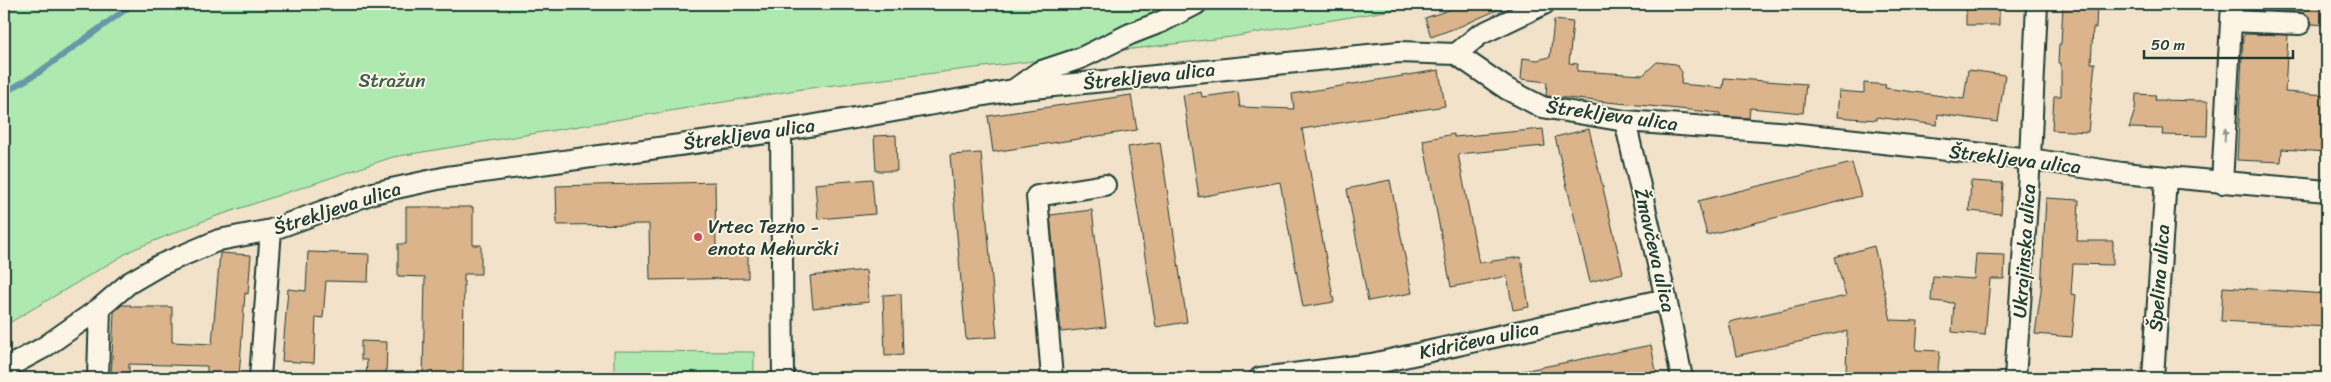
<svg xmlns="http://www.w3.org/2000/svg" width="2331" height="382" font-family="Sriracha,sans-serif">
<rect width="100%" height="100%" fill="#f2e2ca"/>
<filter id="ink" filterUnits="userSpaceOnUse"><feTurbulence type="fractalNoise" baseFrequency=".02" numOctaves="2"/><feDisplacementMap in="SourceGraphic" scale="10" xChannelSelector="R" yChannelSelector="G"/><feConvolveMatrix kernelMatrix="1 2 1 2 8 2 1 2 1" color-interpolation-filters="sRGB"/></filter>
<g filter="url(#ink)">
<path fill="#aee9af" stroke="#669372" d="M4,4h1424l-197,33 -429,52 -409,68 -182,61 -79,32 -128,76z
M614,351l140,1v26h-140z"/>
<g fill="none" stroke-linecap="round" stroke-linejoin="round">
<path stroke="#6698a8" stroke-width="6" d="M4,93l34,-20 95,-69"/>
</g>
<path fill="#dbb48c" stroke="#1f3d34" d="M1467,4h44l-50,22 -30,11 -6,-19z
M1966,4h33v21h-33z
M2063,4h34l-1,24h-3l-2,35h4l-7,69 -36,-2 2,-34h7v-33h-3l1,-19h2z
M2247,4h80v21l-15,-1 -2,-6 -9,-6 -55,-2z
M1554,20l19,2 -4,41 9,1 -1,7 66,4 14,-13 19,2 6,8 -1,12 42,4 1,-10 82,6 -3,29 -53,-5 -1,10 -29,-2v-3l-174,-17 1,-14 -26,-3 2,-21 14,2 13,-3z
M2246,34l42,1 -3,57 42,3v57l-45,-3 -1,13 -44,-2 6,-124z
M1439,70l6,36 -143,23 32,173 -31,5 -23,-125 -81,15 -16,-102 18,-3 1,5 36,-5 2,15 54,2 -2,-15z
M1968,70l37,5 -7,47 -60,-8 -1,11 -60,-8v3l-40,-3 2,-26 25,2v-10l22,2 -1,3 79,11z
M2136,94l20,1 -1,5 53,1 -1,35 -45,-1 1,-6 -34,-1 6,-18z
M1131,95l6,35 -144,22 -5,-36z
M1543,129l2,17 -87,8 21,109 42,-6 8,50 -16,3 -6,-34 -56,11 -28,-147 31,-6v3z
M1589,129l34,144 -33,9 -35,-145z
M896,135l1,36h-21l-2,-35z
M1160,142l27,180 -31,5 -28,-180z
M981,153l16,184 -31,2 -16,-184z
M1852,163l9,33 -154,39 -9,-34z
M872,179l3,35 -57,5 -3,-35z
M1390,180l22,113 -44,8 -21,-112z
M1971,181l32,2 -2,31 -32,-3z
M715,182l1,67 32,-1v30l-98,2 -1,-56 -92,1 -1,-39z
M2046,198l33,2 -2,41h36v24l-40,-1 -2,30 5,1 -4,42 -37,-3 6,-43z
M406,207h67v38h8v29h-17l-1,104h-40l2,-101 -27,-1v-32h8z
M1092,210l14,117 -45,5 -11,-117z
M1874,246l17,74 27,1 -2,29 24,1 -3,27h-91l1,-47 -111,25 -7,-34 117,-26 -11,-39z
M308,252l61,2 -1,28 -42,-1 -3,37 -7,-1 -2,46 -32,-2 6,-72 18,2z
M220,253l31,2 -3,39 -3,-1 -6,85h-32v-12l-78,-2v14h-18l3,-66 8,-7h9v2h41v35l40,2z
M1976,254l29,1 -1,24h-14l-5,56 -33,-3 2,-29 -23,-2 2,-25 41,3z
M866,270l3,32 -56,6 -3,-32z
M2223,287l104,7v33l-106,-6z
M901,294l2,61 -18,1 -2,-61z
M361,341l26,1 -1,36h-20l1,-18h-6z
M1651,345l6,31 -10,2h-125l-1,-6 2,-1z"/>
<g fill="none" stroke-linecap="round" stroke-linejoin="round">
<g stroke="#1f3d34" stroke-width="24">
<path id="minor" d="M2231,21l69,3
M1456,54l23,-19 65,-31
M1015,89l24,-17 42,-14 49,-24 31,-12 35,-18
M1625,121l41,178 16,79
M781,131l2,247
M2222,183l10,-179
M4,369l39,-21 57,-40 29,-25 31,-18 59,-25 52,-10 102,-37 74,-16 334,-46 232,-41 386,-38 57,2 51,35 35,18 83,14 166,12 239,26 92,14 205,18
M98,378l2,-70
M260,378l11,-148
M1052,378l-15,-182 68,-11
M1260,378l112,-14 294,-65
M2015,378l15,-219 7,-155
M2153,378l13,-200"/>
</g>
<use href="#minor" stroke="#fcf5e5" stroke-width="20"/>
</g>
<defs><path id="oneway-solid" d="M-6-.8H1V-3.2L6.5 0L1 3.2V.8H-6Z" transform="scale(1.25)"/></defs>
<use fill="#8e998c" href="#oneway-solid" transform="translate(2225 135) rotate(-87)"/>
</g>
<circle fill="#d1495b" stroke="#fcf5e5" stroke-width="2" cx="698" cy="237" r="5"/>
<g text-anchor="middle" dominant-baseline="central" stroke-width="4" stroke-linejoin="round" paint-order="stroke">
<g font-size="19" fill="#1f3d34" stroke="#fcf5e5">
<text transform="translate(1149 76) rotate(-6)">Štrekljeva ulica</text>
<text transform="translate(1612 115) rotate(8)">Štrekljeva ulica</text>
<text transform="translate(749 134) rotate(-8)">Štrekljeva ulica</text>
<text transform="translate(2015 159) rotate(7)">Štrekljeva ulica</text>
<text transform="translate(337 208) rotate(-18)">Štrekljeva ulica</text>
<text transform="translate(1655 250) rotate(77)">Žmavčeva ulica</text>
<text transform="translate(2024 251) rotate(-86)">Ukrajinska ulica</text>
<text transform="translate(2159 278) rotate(-86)">Špelina ulica</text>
<text transform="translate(1479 340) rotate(-12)">Kidričeva ulica</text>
</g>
<g font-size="19" fill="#3c5f4d" stroke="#fcf5e5">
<text x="392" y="80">Stražun</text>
</g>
<g font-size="19" fill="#1f3d34" stroke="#fcf5e5" text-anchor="start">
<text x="708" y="226">Vrtec Tezno -<tspan x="708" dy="22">enota Mehurčki</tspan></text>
</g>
</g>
<rect width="2331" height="382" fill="none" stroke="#fcf5e5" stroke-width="20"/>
<rect x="10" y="10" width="2311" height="362" fill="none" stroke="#1f3d34" stroke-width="2" filter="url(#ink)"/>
<path d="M2144 50v8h149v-8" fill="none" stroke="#1f3d34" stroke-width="2.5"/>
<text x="2151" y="50" font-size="15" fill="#1f3d34" stroke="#fcf5e5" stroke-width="4" paint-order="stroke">50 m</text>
</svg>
